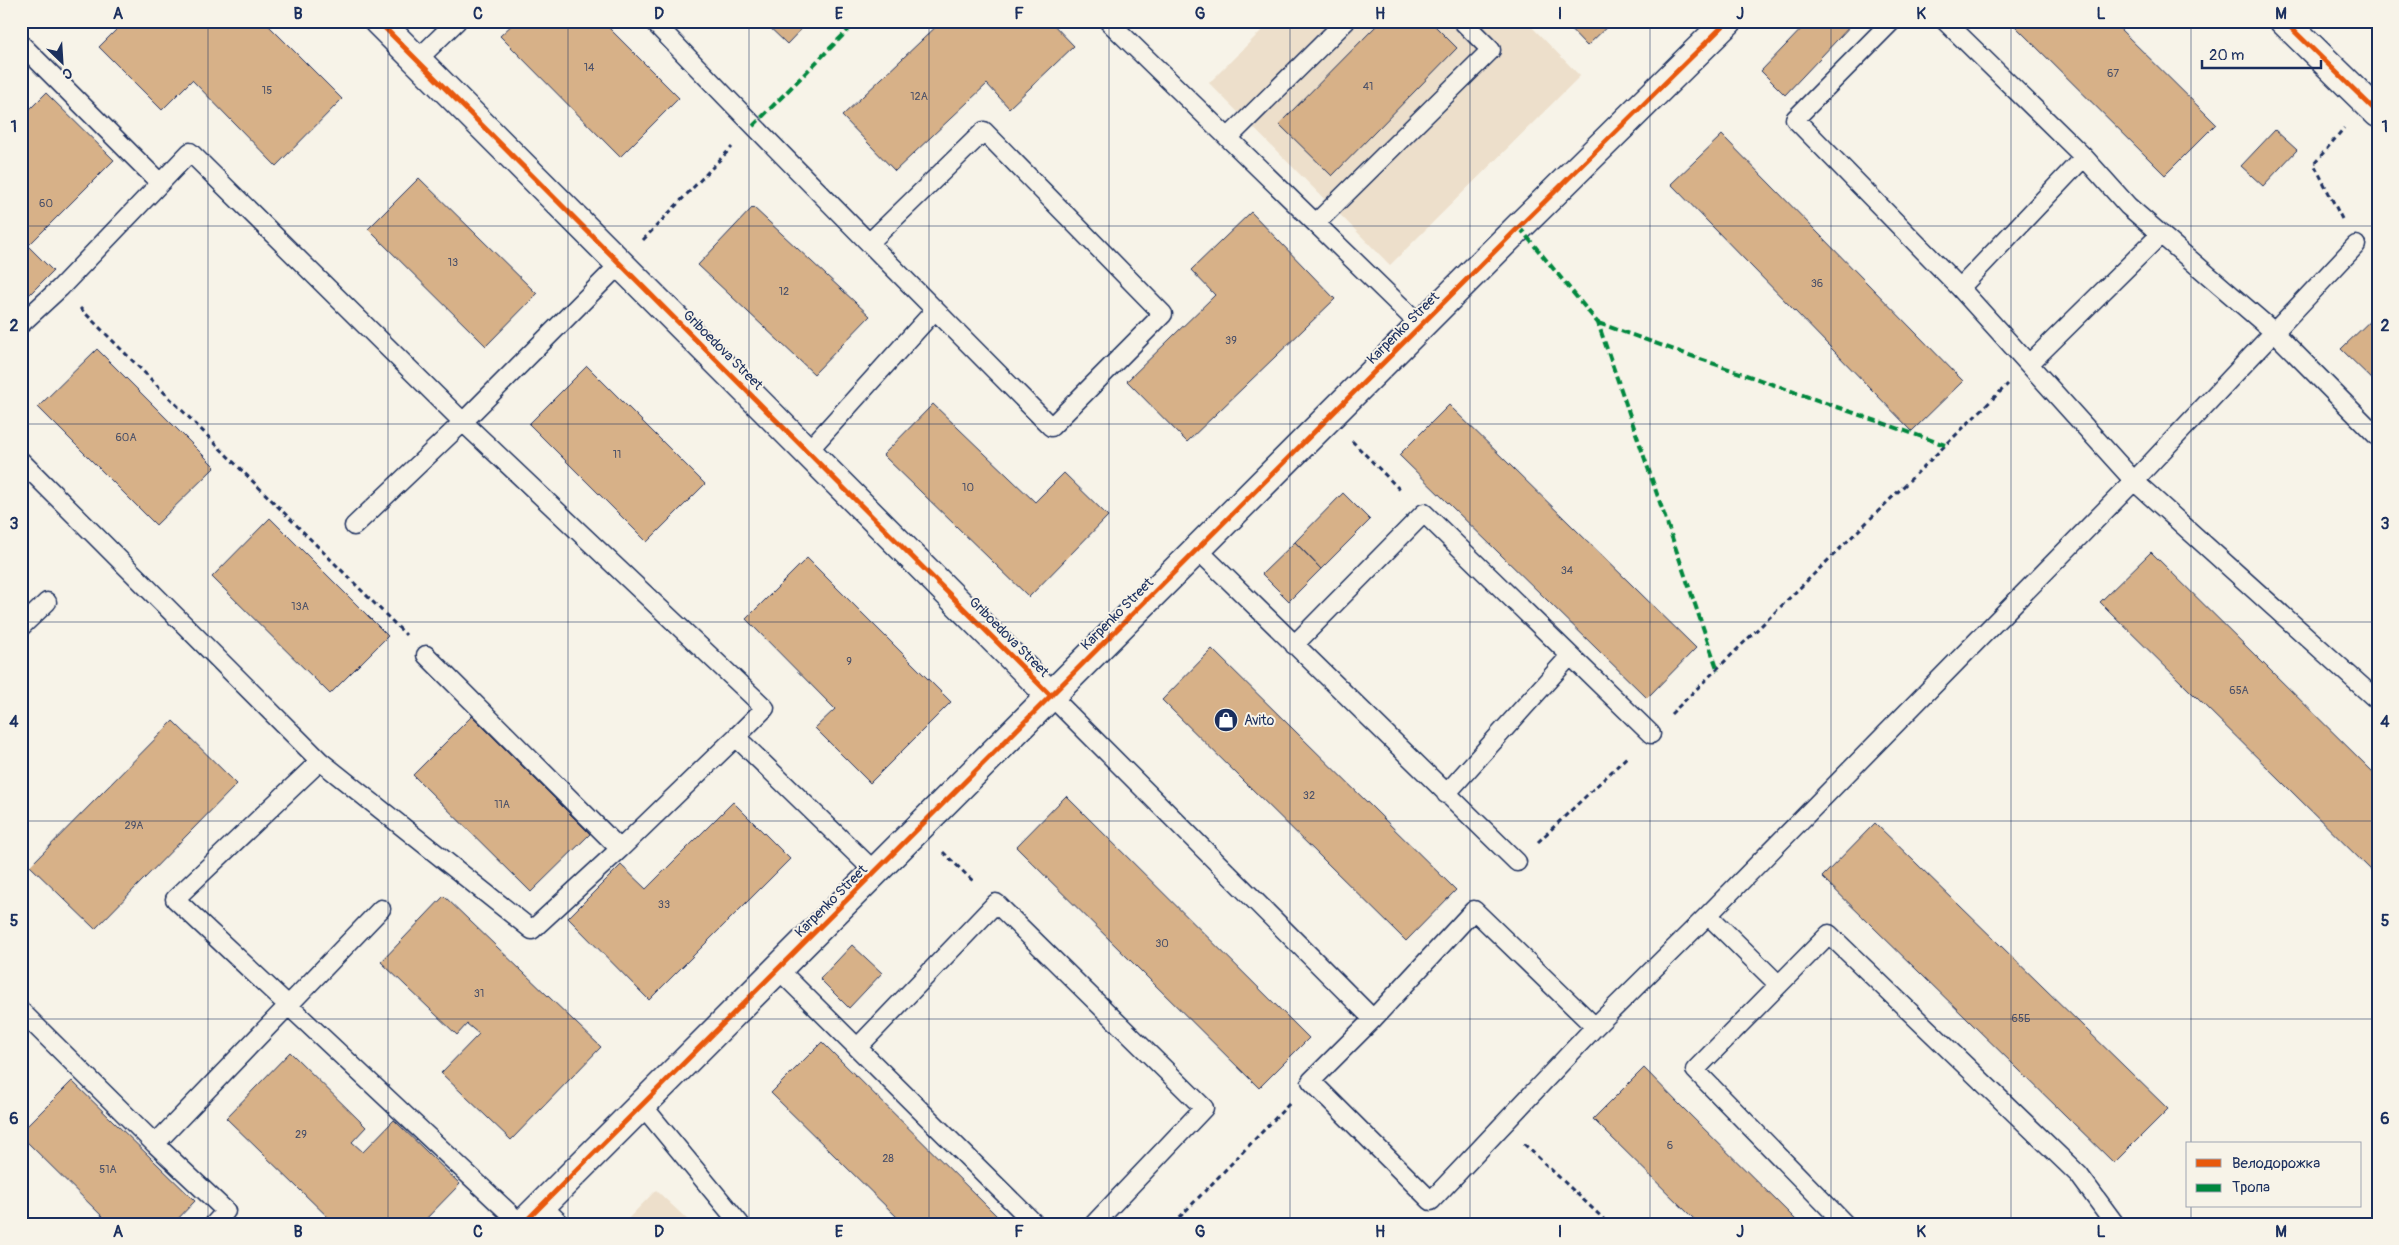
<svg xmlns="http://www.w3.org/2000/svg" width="2399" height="1245" font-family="Pangolin,sans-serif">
<rect width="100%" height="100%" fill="#f7f3e8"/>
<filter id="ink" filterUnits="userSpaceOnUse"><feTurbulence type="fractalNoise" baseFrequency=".02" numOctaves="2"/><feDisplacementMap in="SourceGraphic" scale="10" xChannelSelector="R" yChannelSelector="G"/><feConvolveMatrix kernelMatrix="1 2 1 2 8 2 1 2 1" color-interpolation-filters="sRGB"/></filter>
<g filter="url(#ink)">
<path fill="#eddfcb" d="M1271,21h255l54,55 -190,189 -181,-182z
M656,1190l36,34h-69z"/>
<path fill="#d7b188" stroke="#1b2f5e" d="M125,21h139l78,78 -66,67 -84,-86 -30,30 -63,-63z
M516,21h86l77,77 -59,59 -120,-121z
M763,21h46l-22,23z
M942,21h108l24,25 -65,62 -22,-24 -92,87 -53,-55z
M1381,21h49l27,27 -125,128 -53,-52z
M1563,21h50l-26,25z
M1809,21h46l-70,74 -24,-24z
M2010,21h102l104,103 -51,51z
M46,93l68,67 -86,86 25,25 -32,32v-185z
M2275,130l22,20 -34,36 -22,-20z
M1722,135l241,246 -51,50 -241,-247z
M419,178l118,116 -51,52 -118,-117z
M753,207l117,109 -56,58 -116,-109z
M1251,212l84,87 -148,143 -60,-61 88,-86 -24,-25z
M2378,313v72l-37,-36z
M97,349l118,118 -59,58 -118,-118z
M587,366l118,118 -58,58 -118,-118z
M933,404l102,98 29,-29 44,43 -79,81 -146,-142z
M1449,405l247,243 -49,50 -248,-243z
M1343,493l27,27 -49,49 -26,-27z
M270,518l118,118 -58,58 -118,-117z
M21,524l7,6 -7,7z
M1295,542l26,27 -32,32 -27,-27z
M2151,552l227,225v100l-278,-275z
M807,558l144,144 -81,81 -55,-55 20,-19 -89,-90z
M1212,649l244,241 -50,51 -244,-241z
M472,716l118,118 -59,58 -118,-117z
M173,721l64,63 -142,145 -65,-63z
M1066,796l243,242 -50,50 -243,-241z
M733,802l57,57 -141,141 -81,-82 53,-53 25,24z
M21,823l6,6 -6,6z
M1875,823l293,286 -54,54 -292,-286z
M444,896l157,151 -90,93 -70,-67 38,-39 -12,-10 -10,11 -76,-73z
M852,945l30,28 -33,35 -29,-29z
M822,1042l183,182h-101l-133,-131z
M290,1052l76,75 -14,15 11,10 31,-32 66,64 -39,40h-86l-109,-106z
M1644,1068l36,37 120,119h-101l-106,-105z
M72,1081l123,120 -22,23h-63l-89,-88v-4z"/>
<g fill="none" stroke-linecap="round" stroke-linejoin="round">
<g stroke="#1b2f5e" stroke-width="21">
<path id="service" d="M653,21c131,138 265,271 398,406l112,-113 -179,-183 -115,112
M1108,21l313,305
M1892,21l-97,98 165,169 174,193 244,220
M1945,21l139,136 44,49 146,126 104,105
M21,44l139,139
M417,60l40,-39
M1228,138l118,-117
M1316,223l175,-173 -29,-29
M1960,288l124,-131
M21,324l39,-36 130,-136 273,270 302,286 -29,29 139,135
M2029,364l132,-130
M808,451l127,-141
M21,461l299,300 212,169 88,-81
M354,526l109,-104 157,-158
M1198,550l319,312
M21,627l26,-25
M1294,645l130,-132 227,221
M426,655l194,194 116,-112
M1051,696l322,323
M320,761l-145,138 346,325
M1446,794l124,-138
M1708,915l71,70
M778,969l257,255
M21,1011l134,133 71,67 -12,13
M1595,1027l-121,-117 -101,109 -62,62 120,120 164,-174 113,-112 426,-434 222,-236
M858,1047l138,-144 208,205 -110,116
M642,1105l98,119
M155,1144l226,-235
M541,1205l20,19
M1845,1224l-150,-154 134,-136 250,241 36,49"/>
</g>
<g stroke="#1b2f5e" stroke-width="31">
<path id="minor" d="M378,21l673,675
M523,1224l996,-997 209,-206"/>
</g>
<g stroke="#1b2f5e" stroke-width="31">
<path id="tertiary" d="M2284,21l94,92"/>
</g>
<path stroke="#1b2f5e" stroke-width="3" stroke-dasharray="5 4" stroke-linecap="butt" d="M2342,219l-28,-55 30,-36
M643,240l89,-93
M80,308l326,327
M1352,441l50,51
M1671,714l337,-330
M1538,842l91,-87
M943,852l31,30
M1524,1144l85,80
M1173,1224l118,-122"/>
<use href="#service" stroke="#f7f3e8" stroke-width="18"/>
<use href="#minor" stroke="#f7f3e8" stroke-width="28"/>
<use href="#tertiary" stroke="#f7f3e8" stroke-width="28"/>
<path stroke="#00873e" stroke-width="4" stroke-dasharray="8 4" stroke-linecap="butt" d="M753,126l104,-105
M1519,227l79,96 120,348
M1598,323l347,122"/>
<g stroke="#f7f3e8" stroke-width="8">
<path id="cycleway" d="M378,21l673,675
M2284,21l94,92
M523,1224l996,-997 209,-206"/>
</g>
<use href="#cycleway" stroke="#e8590c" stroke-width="5"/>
</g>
</g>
<path fill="none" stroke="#1b2f5e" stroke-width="1" stroke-opacity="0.55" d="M208,21v1203M388,21v1203M568,21v1203M749,21v1203M929,21v1203M1109,21v1203M1290,21v1203M1470,21v1203M1650,21v1203M1831,21v1203M2011,21v1203M2191,21v1123M21,226h2357M21,424h2357M21,622h2357M21,821h2357M21,1019h2357M2191,1206v18"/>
<defs>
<g id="shop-disc" transform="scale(1.25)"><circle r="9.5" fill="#1b2f5e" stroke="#f7f3e8"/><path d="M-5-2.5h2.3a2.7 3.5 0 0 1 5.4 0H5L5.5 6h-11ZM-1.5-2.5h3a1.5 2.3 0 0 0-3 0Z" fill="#fff"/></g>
</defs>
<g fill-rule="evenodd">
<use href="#shop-disc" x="1226" y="720"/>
</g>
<g text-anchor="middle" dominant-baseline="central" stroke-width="4" stroke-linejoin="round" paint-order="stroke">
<g font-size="11" fill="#4a5068">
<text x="589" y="67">14</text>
<text x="2113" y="73">67</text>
<text x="1368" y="86">41</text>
<text x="267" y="90">15</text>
<text x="919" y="96">12А</text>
<text x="46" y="203">60</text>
<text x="453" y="262">13</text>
<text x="1817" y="283">36</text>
<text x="784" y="291">12</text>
<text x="1231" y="340">39</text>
<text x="126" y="437">60А</text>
<text x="617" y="454">11</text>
<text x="968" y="487">10</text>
<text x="1567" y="570">34</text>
<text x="300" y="606">13А</text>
<text x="849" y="661">9</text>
<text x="2239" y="690">65А</text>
<text x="1309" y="795">32</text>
<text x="502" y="804">11А</text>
<text x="134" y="825">29А</text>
<text x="664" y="904">33</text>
<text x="1162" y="943">30</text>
<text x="479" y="993">31</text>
<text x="2021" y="1018">65Б</text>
<text x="301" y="1134">29</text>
<text x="1670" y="1145">6</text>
<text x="888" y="1158">28</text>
<text x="108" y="1169">51А</text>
</g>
<g font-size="14" fill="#1b2f5e" stroke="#f7f3e8">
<text transform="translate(1403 328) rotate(-45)">Karpenko Street</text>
<text transform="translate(723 350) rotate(45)">Griboedova Street</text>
<text transform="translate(1117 614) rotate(-45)">Karpenko Street</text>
<text transform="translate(1009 637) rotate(45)">Griboedova Street</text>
<text transform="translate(831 901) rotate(-45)">Karpenko Street</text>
</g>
<g font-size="14" fill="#1b2f5e" stroke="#f7f3e8" text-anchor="start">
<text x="1244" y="720">Avito</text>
</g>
</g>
<rect width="2399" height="1245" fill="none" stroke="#f7f3e8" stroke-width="55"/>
<rect x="2186" y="1142" width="175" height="65" fill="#f7f3e8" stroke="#9fa5b1"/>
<rect x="2196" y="1159" width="25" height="8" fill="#e8590c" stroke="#9fa5b1"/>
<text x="2232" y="1168" font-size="15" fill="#1b2f5e">Велодорожка</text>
<rect x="2196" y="1184" width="25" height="8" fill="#00873e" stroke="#9fa5b1"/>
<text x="2232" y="1192" font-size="15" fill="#1b2f5e">Тропа</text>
<g transform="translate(62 62) rotate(155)" stroke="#f7f3e8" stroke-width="4" paint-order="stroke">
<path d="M0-4L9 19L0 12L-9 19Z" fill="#1b2f5e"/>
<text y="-8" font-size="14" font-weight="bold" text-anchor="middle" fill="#1b2f5e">С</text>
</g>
<path d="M2202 60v8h119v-8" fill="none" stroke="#1b2f5e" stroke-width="2.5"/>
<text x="2209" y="60" font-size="15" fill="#1b2f5e" stroke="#f7f3e8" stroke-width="4" paint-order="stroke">20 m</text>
<rect x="28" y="28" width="2344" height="1190" fill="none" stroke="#1b2f5e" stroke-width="2"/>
<g font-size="16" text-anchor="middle" font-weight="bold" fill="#1b2f5e">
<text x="118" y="19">A</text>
<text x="298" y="19">B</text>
<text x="478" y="19">C</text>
<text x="659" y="19">D</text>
<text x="839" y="19">E</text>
<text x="1019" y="19">F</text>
<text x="1200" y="19">G</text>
<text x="1380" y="19">H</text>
<text x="1560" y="19">I</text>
<text x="1740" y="19">J</text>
<text x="1921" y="19">K</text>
<text x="2101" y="19">L</text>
<text x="2281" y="19">M</text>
<text x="14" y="132">1</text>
<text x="2385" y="132">1</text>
<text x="14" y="331">2</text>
<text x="2385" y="331">2</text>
<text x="14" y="529">3</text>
<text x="2385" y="529">3</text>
<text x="14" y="727">4</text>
<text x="2385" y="727">4</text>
<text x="14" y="926">5</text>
<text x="2385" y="926">5</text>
<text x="14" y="1124">6</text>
<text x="2385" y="1124">6</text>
<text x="118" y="1237">A</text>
<text x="298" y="1237">B</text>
<text x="478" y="1237">C</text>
<text x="659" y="1237">D</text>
<text x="839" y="1237">E</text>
<text x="1019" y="1237">F</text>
<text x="1200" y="1237">G</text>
<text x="1380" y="1237">H</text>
<text x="1560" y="1237">I</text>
<text x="1740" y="1237">J</text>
<text x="1921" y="1237">K</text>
<text x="2101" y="1237">L</text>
<text x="2281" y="1237">M</text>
</g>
</svg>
